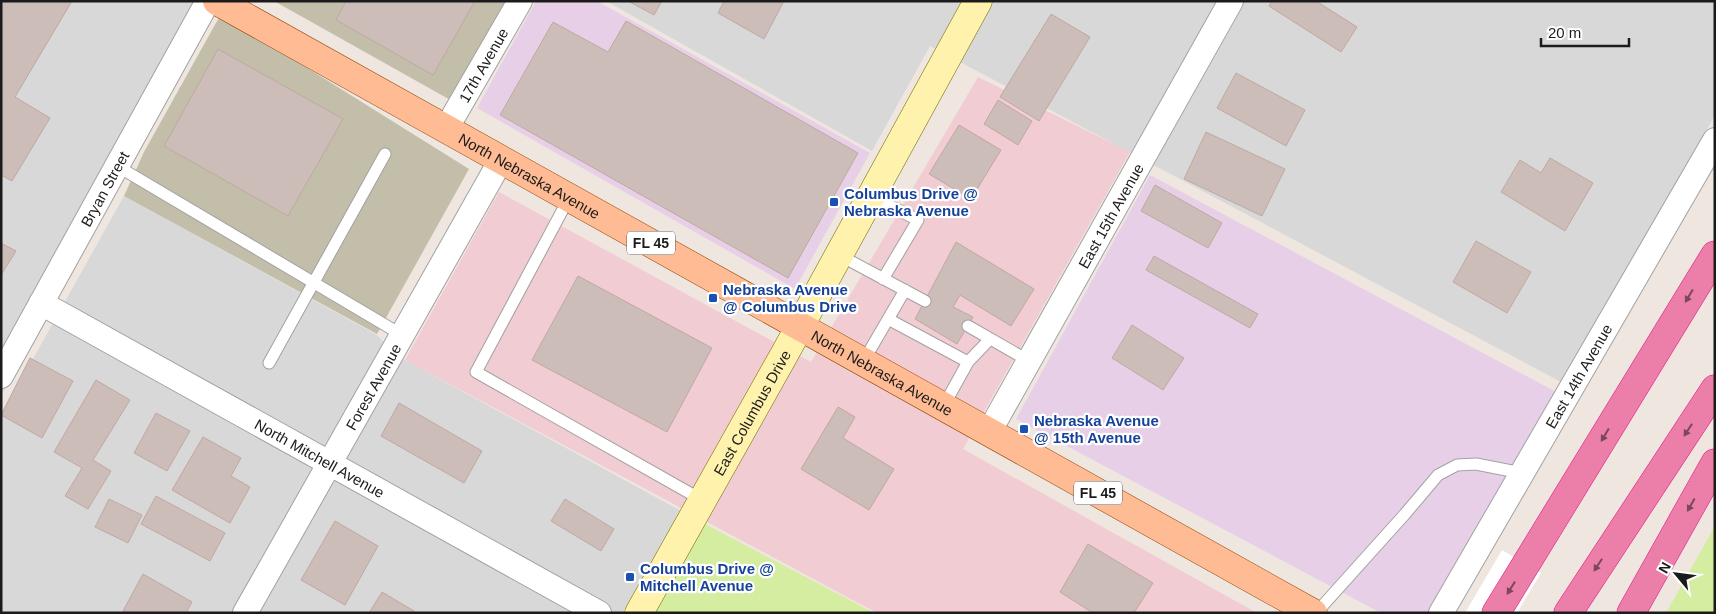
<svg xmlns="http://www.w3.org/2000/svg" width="1716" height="614" font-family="Helvetica,sans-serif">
<rect width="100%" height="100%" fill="#eee6df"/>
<path fill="#d9d8d8" d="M1,1h191l17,10 -208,384z
M606,1h1109v114l-152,268 -633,-337 -58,105z
M124,196l253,139 17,19 309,169 -56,90h-646v-197z"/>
<path fill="#f1ccd2" d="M978,77l152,75 -167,297 294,164h-380l-472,-253 94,-168 312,170z"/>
<path fill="#e7d0e7" d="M536,1h61l273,152 -75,136 -318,-181z
M1150,175l408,218 -125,220h-52l-365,-194z"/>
<path fill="#c2beaa" d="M274,1h238l-58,101z
M221,14l248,155 -92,165 -253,-138 20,-44z"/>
<path fill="#d5eda0" d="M703,523l171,90h-222z
M1715,526v87h-49z"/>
<path fill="#fff" d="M1502,550l39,23 -24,40h-52z"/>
<path fill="#cdbdb8" stroke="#c0a8a1" d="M1,1h71l-57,96 35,21 -38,63 -11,-6z
M471,1l3,2 -41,72 -97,-55 10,-19z
M628,1h34l-8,14z
M724,1h60l-20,38 -46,-26z
M1272,1h44l41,26 -16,25 -72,-46z
M1051,14l39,23 -51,84 -39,-24z
M626,21l232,132 -70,125 -288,-163 53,-93 55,30z
M218,49l125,70 -55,97 -124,-70z
M1236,73l69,37 -19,36 -69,-38z
M998,100l34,21 -14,24 -34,-21z
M959,125l42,25 -30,49 -42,-25z
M1206,132l79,37 -23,47 -78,-37z
M1550,158l43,25 -28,48 -64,-39 19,-32 21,13z
M1155,185l67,38 -14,25 -67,-37z
M1476,241l55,31 -24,41 -54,-31z
M956,242l78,47 -23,37 -51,-31 -7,12 20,10 -16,27 -42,-25z
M1,243l15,8 -15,24z
M1154,256l104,58 -8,14 -104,-58z
M578,276l134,72 -45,84 -135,-72z
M1132,325l52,33 -21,32 -51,-32z
M30,358l43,23 -31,57 -41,-23z
M96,380l34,20 -37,60 18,11 -23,38 -23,-13 17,-28 -28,-16z
M399,403l83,48 -18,32 -83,-47z
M838,407l17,10 -12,21 51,31 -25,41 -68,-41z
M156,413l34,18 -23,40 -33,-18z
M203,437l38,21 -10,18 19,11 -20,36 -58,-33z
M156,496l69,37 -15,28 -69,-37z
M109,499l33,16 -14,28 -33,-16z
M565,499l49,30 -13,22 -50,-30z
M335,521l43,25 -33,59 -44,-25z
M1088,544l65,39 -19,30h-41l-33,-21z
M143,574l49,28 -6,11h-60l-3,-2z
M382,592l32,19 -1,2h-44z"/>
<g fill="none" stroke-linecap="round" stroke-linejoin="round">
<g stroke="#a2a2a2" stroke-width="13">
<path id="service" d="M117,166l285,169
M871,196l47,24 -35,59
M569,198l-93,174 226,128
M839,255l86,46
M888,319l80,43 22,-23
M968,326l61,35
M863,362l42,-72
M269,363l116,-209
M943,407l25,-45
M1316,613l89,-99 33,-39 19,-10 19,-1 46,9"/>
</g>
<g stroke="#a2a2a2" stroke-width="26">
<g id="minor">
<path id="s1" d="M446,129l74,-128"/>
<path id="s2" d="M41,303l558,310"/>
<path id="s3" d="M1,376l207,-375"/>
<path id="s4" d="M989,432l242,-431"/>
<path id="s5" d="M245,613l256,-453"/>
<path id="s6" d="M1441,613l274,-473"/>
</g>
</g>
<g stroke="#746a00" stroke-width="29">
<g id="secondary">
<path id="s7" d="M639,613l145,-258 194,-354"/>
</g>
</g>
<g stroke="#924500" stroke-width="29">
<g id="primary">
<path id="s8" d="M217,1l1096,612"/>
</g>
</g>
<g stroke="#e11783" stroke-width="29">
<path id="motorway" d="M1496,613l219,-358
M1568,613l147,-224
M1631,613l84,-150"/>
</g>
<use href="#service" stroke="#fff" stroke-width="11"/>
<use href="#minor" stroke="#fff" stroke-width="24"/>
<use href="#secondary" stroke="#fef2ad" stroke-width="28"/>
<use href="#primary" stroke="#ffbb93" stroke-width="28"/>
<use href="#motorway" stroke="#ec7fa9" stroke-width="28"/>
</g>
<defs><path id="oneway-solid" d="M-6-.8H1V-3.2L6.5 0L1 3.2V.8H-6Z" transform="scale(1.25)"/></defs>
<g fill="#79485b">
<use href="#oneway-solid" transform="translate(1689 296) rotate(121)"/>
<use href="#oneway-solid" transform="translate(1688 430) rotate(123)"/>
<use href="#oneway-solid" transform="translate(1605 435) rotate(121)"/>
<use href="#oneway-solid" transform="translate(1691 505) rotate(119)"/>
<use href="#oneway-solid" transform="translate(1598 565) rotate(123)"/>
<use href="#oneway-solid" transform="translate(1511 588) rotate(122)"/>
</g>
<g fill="#1a4fb4" stroke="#fff" stroke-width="2">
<rect x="829" y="197" width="10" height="10" rx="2.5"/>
<rect x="708" y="293" width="10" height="10" rx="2.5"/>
<rect x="1019" y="424" width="10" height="10" rx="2.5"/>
<rect x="625" y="572" width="10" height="10" rx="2.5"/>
</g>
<g text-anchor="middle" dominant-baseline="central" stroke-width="4.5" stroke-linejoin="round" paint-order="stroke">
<g fill="#fff" stroke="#5f5f5f" stroke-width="1">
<rect x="627" y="231.5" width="48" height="23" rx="4"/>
<rect x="1074" y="481.5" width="48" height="23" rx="4"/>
</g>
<g font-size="14" font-weight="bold" fill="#1b1b1b">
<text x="651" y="243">FL 45</text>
<text x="1098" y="493">FL 45</text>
</g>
<g font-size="15" fill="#1b1b1b" stroke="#fff">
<text stroke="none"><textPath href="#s1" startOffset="74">17th Avenue</textPath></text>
<text stroke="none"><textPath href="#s8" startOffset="358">North Nebraska Avenue</textPath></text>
<text stroke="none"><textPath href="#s3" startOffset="214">Bryan Street</textPath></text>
<text stroke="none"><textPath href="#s4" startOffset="248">East 15th Avenue</textPath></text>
<text stroke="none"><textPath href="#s8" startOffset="762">North Nebraska Avenue</textPath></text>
<text stroke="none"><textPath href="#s6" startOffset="274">East 14th Avenue</textPath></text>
<text stroke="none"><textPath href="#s5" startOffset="260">Forest Avenue</textPath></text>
<text stroke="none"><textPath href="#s7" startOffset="230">East Columbus Drive</textPath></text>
<text stroke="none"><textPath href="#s2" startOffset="319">North Mitchell Avenue</textPath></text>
</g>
<g font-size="15" font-weight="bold" fill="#164399" stroke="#fff" text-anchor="start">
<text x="844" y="193">Columbus Drive @<tspan x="844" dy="17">Nebraska Avenue</tspan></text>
<text x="723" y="289">Nebraska Avenue<tspan x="723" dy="17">@ Columbus Drive</tspan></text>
<text x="1034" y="420">Nebraska Avenue<tspan x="1034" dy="17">@ 15th Avenue</tspan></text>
<text x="640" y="568">Columbus Drive @<tspan x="640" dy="17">Mitchell Avenue</tspan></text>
</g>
</g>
<rect width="1716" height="614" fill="none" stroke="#1b1b1b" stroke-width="5"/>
<g transform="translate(1676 574) rotate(299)" stroke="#ffffff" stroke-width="4" paint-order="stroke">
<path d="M0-4L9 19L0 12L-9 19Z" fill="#1b1b1b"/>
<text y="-8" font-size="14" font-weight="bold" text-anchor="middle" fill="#1b1b1b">N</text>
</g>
<path d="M1541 38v8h88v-8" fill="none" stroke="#1b1b1b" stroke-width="2.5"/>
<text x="1548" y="38" font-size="15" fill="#1b1b1b" stroke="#ffffff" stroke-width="4" paint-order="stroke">20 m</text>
</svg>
